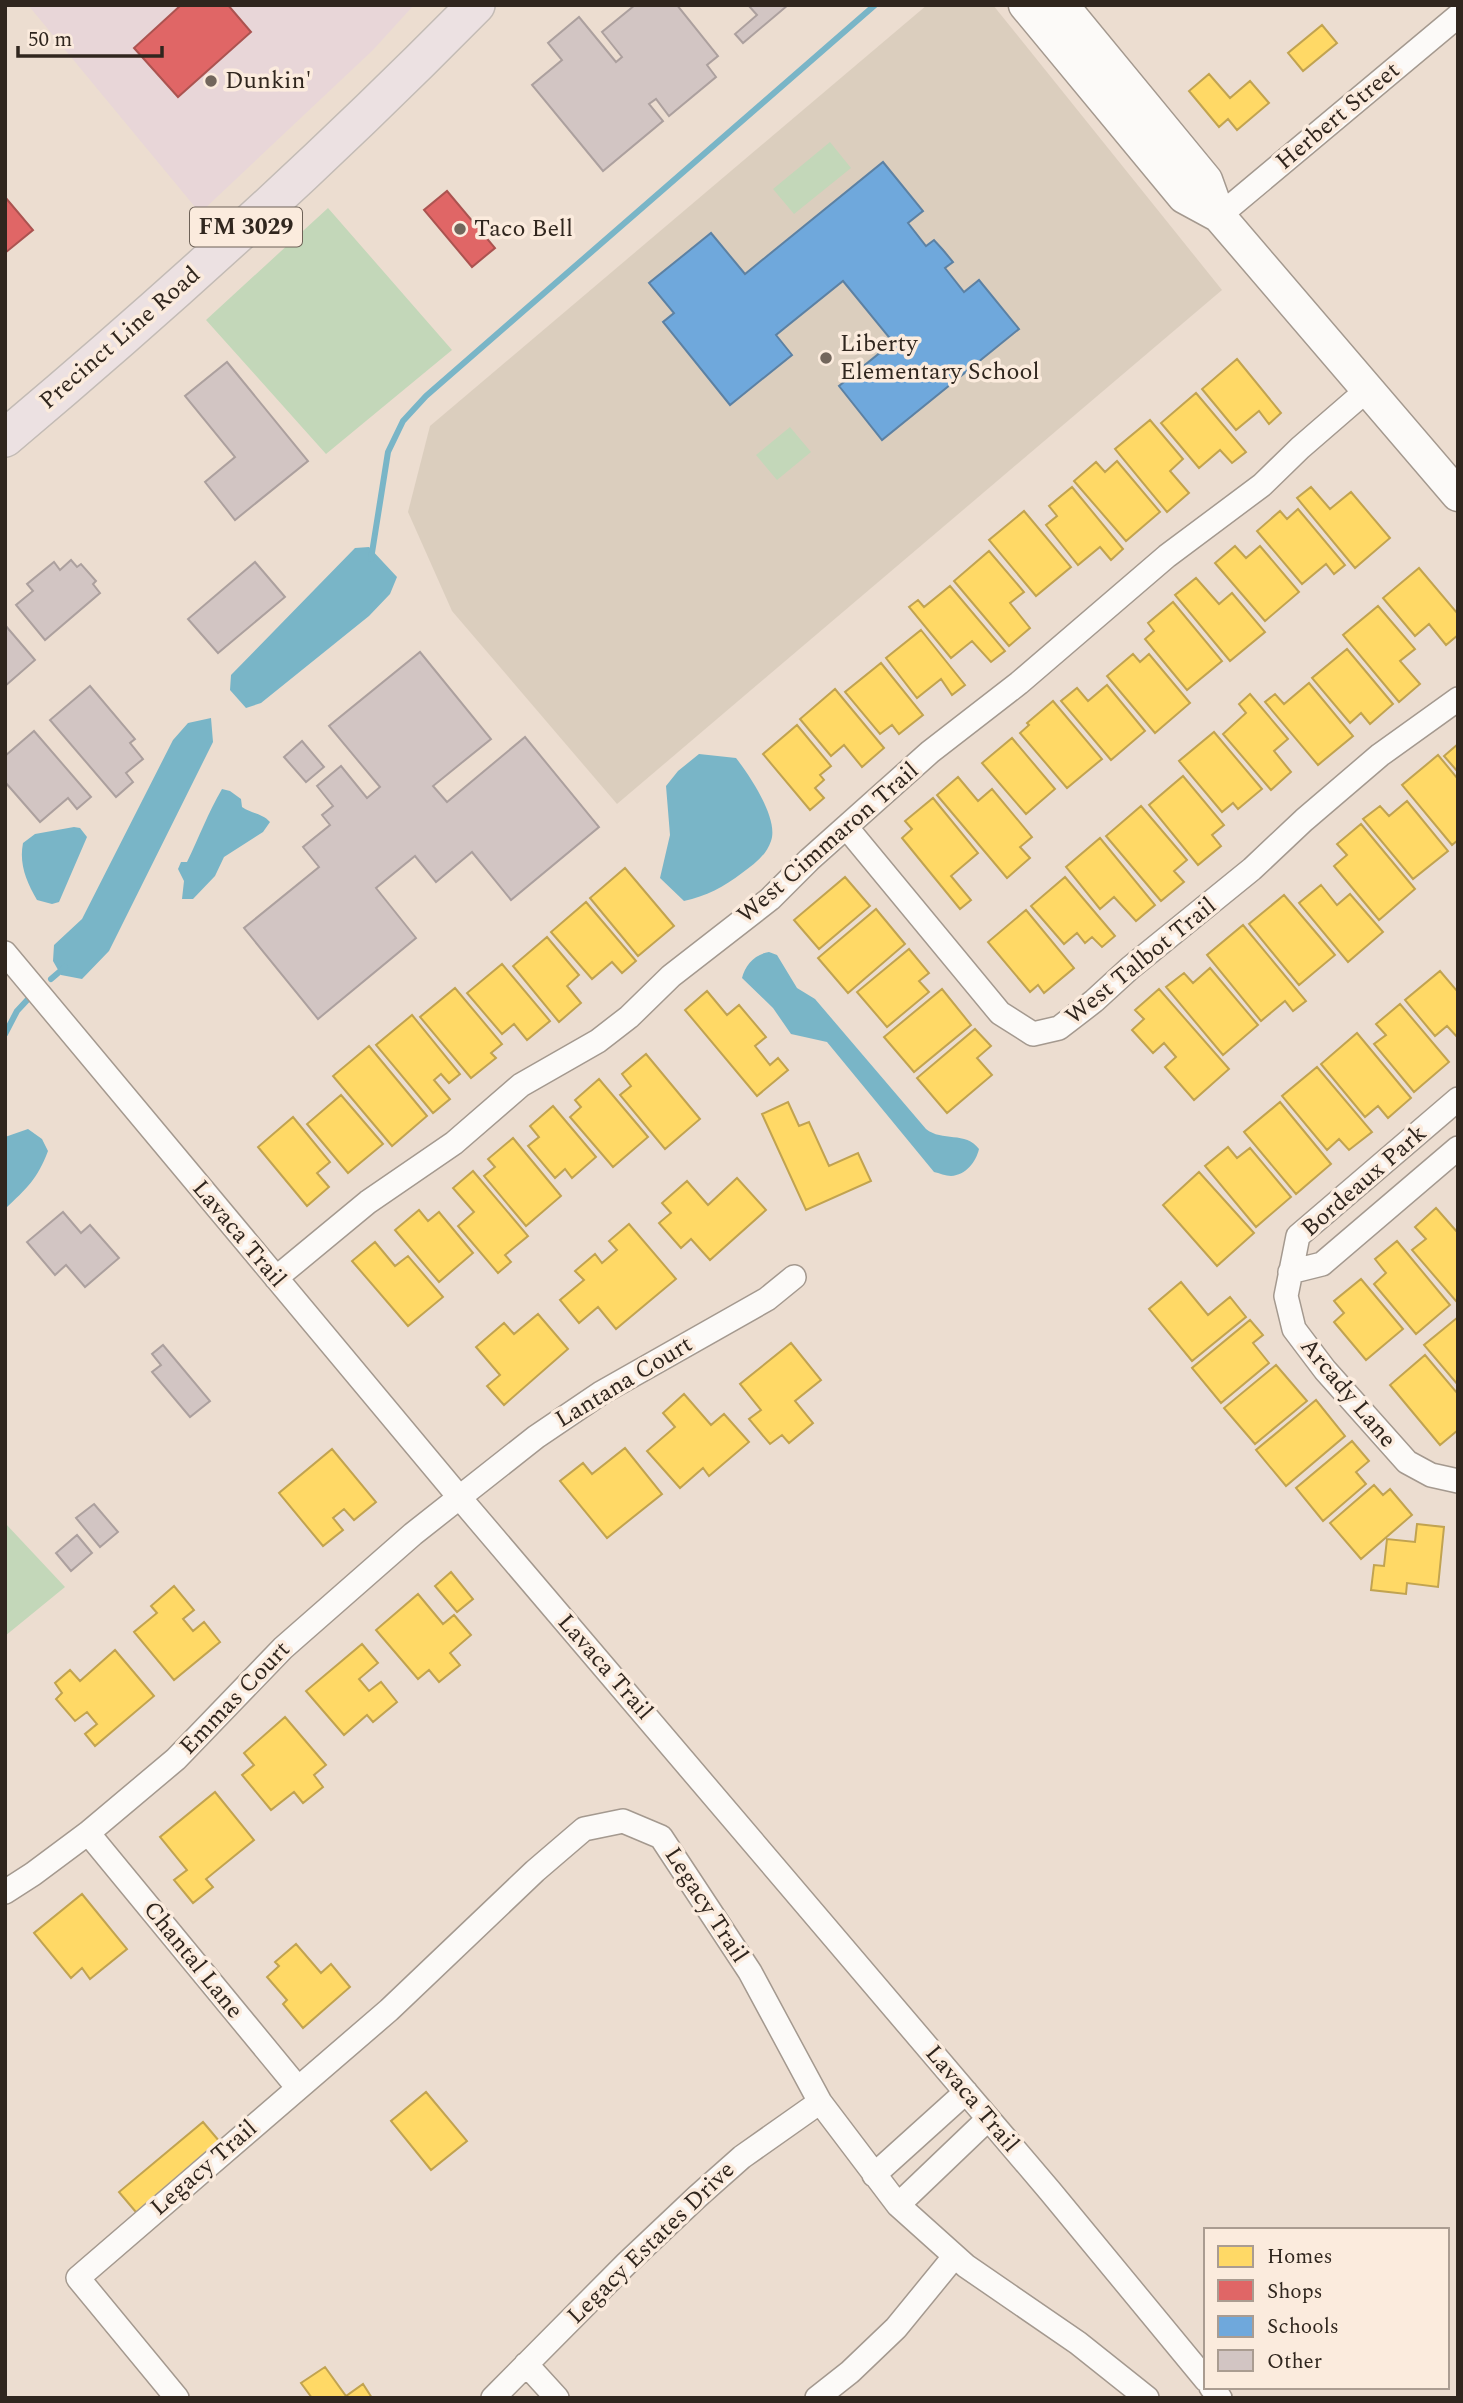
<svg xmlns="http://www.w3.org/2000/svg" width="1463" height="2403" font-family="Spectral,serif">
<rect width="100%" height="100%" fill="#ecddd0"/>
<path fill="#e8d6d8" d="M28,5h386l-41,45 -173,163z"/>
<path fill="#dbcebe" d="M927,5h66l229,285 -605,514 -165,-193 -44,-99 22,-86z"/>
<path fill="#c3d7b9" d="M830,142l21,26 -57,46 -21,-25z
M328,208l124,142 -126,104 -120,-134z
M790,427l21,25 -34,28 -21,-25z
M5,1523l60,64 -60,49z"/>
<path fill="#79b5c7" d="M369,547l28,30 -7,17 -21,22 -108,87 -15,5 -16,-18 1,-15 124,-127z
M211,718l2,24 -104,209 -27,28 -21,-4 -8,-14 1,-16 28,-26 91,-179 15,-17z
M699,754l37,4c14,18 43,61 35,83 -5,15 -17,23 -29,32 -18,14 -36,23 -58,28l-24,-23 10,-43 -4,-49 12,-15z
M222,789l8,2 11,8 1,8c10,7 20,6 28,15l-7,10 -39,25 -9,19 -22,23h-11l2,-18 -6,-12 3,-7h6c12,-25 21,-49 35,-73z
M74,827l6,1 7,9 -28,65 -7,2 -15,-4c-11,-19 -18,-36 -14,-57l12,-9z
M769,952l8,3 20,33 18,11 111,130c16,13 40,2 53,20 -3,13 -13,26 -28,27 -5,0 -12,-3 -17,-4l-107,-130 -36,-8 -18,-26 -31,-30c3,-13 13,-24 27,-26z
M28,1129l14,10 6,12c-11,29 -21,37 -43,58v-72z"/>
<path fill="#ffd966" stroke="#c1a350" stroke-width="2" d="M1322,25l15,18 -34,28 -15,-18z
M1209,74l21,24 20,-17 19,22 -32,27 -9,-11 -9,8 -30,-36z
M1237,359l44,54 -12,11 -10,-13 -23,19 -34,-41z
M1196,393l50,59 -14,11 -12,-13 -21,18 -38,-45z
M1150,420l33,39 -13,12 19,22 -22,19 -52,-63z
M1117,461l43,51 -34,29 -52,-60 22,-19 9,10z
M1072,487l51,62 -12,11 -11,-13 -22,18 -32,-40 11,-9 -8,-10z
M1311,487l19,22 21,-17 39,46 -35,30 -58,-70z
M1298,509l47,56 -11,9 -8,-10 -24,20 -45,-53 23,-20 7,8z
M1024,511l47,56 -35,29 -47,-56z
M1235,546l11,12 14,-12 39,46 -34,29 -50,-58z
M989,551l35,41 -14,11 20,25 -21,18 -55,-65z
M1419,568l39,46v21l-12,10 -17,-21 -14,12 -32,-38z
M1196,578l23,26 13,-11 33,39 -35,29 -55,-66z
M950,586l55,65 -14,11 -19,-21 -21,17 -42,-51 9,-7 6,7z
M1173,602l49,59 -35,29 -42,-51 9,-8 -6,-8z
M1378,606l37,43 -15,12 20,23 -21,18 -56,-67z
M921,630l44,55 -13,10 -11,-16 -24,19 -31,-40z
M1347,649l46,55 -23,20 -9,-11 -11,10 -38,-45z
M1133,654l7,8 9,-8 41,49 -35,30 -48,-57z
M881,663l42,52 -24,19 -7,-9 -12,9 -35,-42z
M1309,683l44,53 -35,29 -53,-63 10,-8 9,10z
M1107,685l38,46 -34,29 -50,-59 16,-13 11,13z
M835,689l49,59 -22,19 -18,-22 -13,11 -31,-37z
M1250,694l38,45 -14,12 17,21 -20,18 -48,-56 23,-21 -7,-9z
M1053,701l49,58 -35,29 -47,-55 9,-8 -2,-2z
M797,725l34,41 -11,9 4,5 -9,8 9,10 -14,12 -47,-56z
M1214,732l48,57 -24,20 -5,-6 -11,9 -43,-51z
M1012,738l43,51 -29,25 -44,-51z
M1458,744v28l-14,-16z
M1438,755l20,24v61l-6,5 -50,-60z
M1183,776l41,49 -12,10 9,11 -23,19 -49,-60z
M958,777l20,24 14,-12 40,48 -12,10 10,11 -23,20 -70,-83z
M933,798l45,55 -27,23 20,24 -11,9 -58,-71 10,-9 -7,-8z
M1407,801l41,50 -35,28 -50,-60 17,-13 9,10z
M1141,806l46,54 -13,11 10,11 -23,19 -55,-65z
M1361,824l54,65 -36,31 -45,-54 13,-11 -10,-11z
M1100,838l55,67 -19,16 -22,-24 -14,12 -34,-42z
M625,868l49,58 -36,30 -48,-58z
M845,877l25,29 -51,43 -25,-29z
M1065,877l50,59 -13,11 -10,-10 -7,6 -8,-10 -13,11 -33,-38z
M1321,885l16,20 13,-11 33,38 -35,30 -49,-59z
M1284,895l51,60 -36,30 -50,-61z
M586,902l50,59 -14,12 -10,-11 -20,17 -41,-47z
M876,909l29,35 -57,49 -30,-35z
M1026,910l48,58 -30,25 -6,-8 -8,7 -42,-50z
M1243,925l63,76 -13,10 -8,-10 -24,20 -54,-66z
M547,937l32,38 -12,11 14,17 -22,19 -46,-56z
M909,949l20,24 -10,8 10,11 -42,35 -30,-35z
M502,964l48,57 -23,19 -13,-16 -12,10 -35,-41z
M1210,968l48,57 -35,30 -57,-68 18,-14 9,10z
M1440,971l18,21v46l-11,-12 -12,10 -30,-36z
M455,988l47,56 -11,9 5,5 -25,20 -51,-61z
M942,989l29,36 -57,47 -30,-35z
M1159,989l70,80 -35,31 -29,-33 11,-10 -12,-14 -11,10 -21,-23 12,-11 -9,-9z
M707,991l20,24 12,-10 27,32 -11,9 15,19 8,-7 10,12 -31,26 -72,-86z
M1400,1004l49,58 -35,30 -40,-48 12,-9 -10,-11z
M412,1015l48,59 -11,9 -8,-9 -7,6 16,19 -17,14 -57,-68z
M975,1029l16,17 -14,12 15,17 -45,38 -30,-35z
M1357,1033l54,65 -23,20 -10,-12 -13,11 -44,-53z
M369,1046l58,70 -35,30 -59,-70z
M646,1054l54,65 -35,30 -45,-54 11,-9 -9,-12z
M1317,1067l55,65 -23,18 -10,-11 -12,11 -45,-54z
M599,1079l49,58 -35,30 -43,-50 11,-10 -6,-7z
M341,1095l42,49 -35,29 -41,-49z
M788,1102l11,24 10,-4 20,44 29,-13 13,28 -65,29 -44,-96z
M1280,1102l51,62 -35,30 -52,-62z
M553,1106l43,51 -24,21 -7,-9 -10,9 -27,-32 11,-9 -9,-11z
M293,1117l37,45 -13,11 12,14 -22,19 -49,-59z
M513,1138l48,58 -35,30 -42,-50 11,-9 -7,-8z
M1228,1147l9,11 13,-10 41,49 -35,30 -51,-61z
M473,1171l55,65 -23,19 6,7 -13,11 -40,-47 16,-14 -21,-24z
M1199,1172l55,61 -37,33 -54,-61z
M737,1178l29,32 -56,50 -19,-21 -10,9 -22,-25 12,-10 -9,-10 25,-22 21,24z
M1436,1208l22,25v66l-2,2 -44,-51 14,-11 -11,-12z
M419,1210l9,11 11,-9 34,41 -34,29 -44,-52z
M629,1224l47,55 -60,50 -18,-22 -19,16 -19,-23 24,-20 -9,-9 20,-17 7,9 15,-13 -8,-9z
M1397,1241l53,64 -34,29 -42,-50 12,-11 -11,-14z
M375,1242l20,24 13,-10 35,41 -35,29 -56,-65z
M1361,1279l42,50 -37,31 -32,-38 10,-9 -10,-12z
M1181,1282l27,33 22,-18 16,20 -54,44 -43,-52z
M538,1314l30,35 -64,56 -17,-19 13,-11 -24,-28 28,-24 10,11z
M1458,1317v68l-34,-40z
M1250,1320l13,15 -10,8 16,20 -48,40 -29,-35z
M791,1343l30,37 -26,21 18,22 -24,20 -7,-8 -12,9 -21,-25 12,-9 -21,-26z
M1425,1355l33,39v36l-18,15 -50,-60z
M1276,1365l31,36 -52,43 -31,-36z
M684,1394l27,31 13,-11 25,28 -40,34 -6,-8 -23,20 -33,-37 28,-24 -12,-14z
M1316,1400l29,36 -59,50 -30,-36z
M1352,1441l17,20 -13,11 10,12 -43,37 -27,-33z
M625,1448l37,46 -55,44 -47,-57 23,-18 9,11z
M332,1449l44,53 -22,18 -10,-11 -11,9 10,12 -20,16 -44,-53z
M1374,1485l9,10 7,-6 22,26 -51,44 -31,-36z
M1417,1524l27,3 -6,60 -31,-4 -1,11 -35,-4 3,-25 10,1 3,-27 28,3z
M451,1572l22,27 -16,13 -22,-26z
M174,1586l20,24 -11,9 10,12 11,-9 16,20 -46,38 -40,-48 23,-19 -6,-7z
M418,1594l25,30 11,-9 17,20 -21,18 10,12 -21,17 -10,-12 -11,9 -42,-49z
M362,1644l16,19 -19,16 10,12 12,-9 16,20 -24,20 -6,-7 -23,20 -38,-44z
M115,1650l39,46 -59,50 -10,-12 12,-10 -10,-12 -12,9 -19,-22 6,-6 -7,-10 15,-13 10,11z
M285,1717l41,48 -12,10 9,12 -20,16 -9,-11 -23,18 -29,-35 12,-10 -10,-12z
M215,1792l39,48 -48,39 7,8 -20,16 -19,-23 13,-10 -27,-33z
M82,1894l45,55 -37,30 -8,-11 -11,10 -37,-45z
M296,1944l25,29 10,-9 19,23 -47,41 -20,-24 4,-4 -20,-23 12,-11 -4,-4z
M426,2092l41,49 -36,29 -40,-49z
M203,2122l22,26 -84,70 -22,-26z
M325,2367l21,29 17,-12 9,14h-60l-11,-15z"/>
<path fill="#e06666" stroke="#ab5350" stroke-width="2" d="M181,5h47l23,27 -73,65 -44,-49z
M447,191l48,57 -23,19 -48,-57z
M5,197l28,33 -28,23z"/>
<path fill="#6fa8dc" stroke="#5c81a3" stroke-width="2" d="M883,162l40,49 -15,12 18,23 8,-6 9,10 10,12 -8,6 19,24 15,-12 40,49 -137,111 -43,-54 54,-44 -50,-61 -67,54 16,20 -62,50 -67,-83 11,-9 -25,-30 62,-50 34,41z"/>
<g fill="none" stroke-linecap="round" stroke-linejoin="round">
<path stroke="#79b5c7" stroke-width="6" d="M371,559l17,-107 15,-31 23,-25 449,-391
M51,979l14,-12
M5,1034l12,-23 13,-14"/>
</g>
<path fill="#d2c5c3" stroke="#aca09e" stroke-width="2" d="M635,5h42l41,51 -11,9 9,12 -47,39 -13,-17 -7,5 14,17 -60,50 -71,-86 30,-25 -14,-17 31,-26 37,45 6,-5 -20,-25z
M748,5h40l-45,38 -8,-9 22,-19z
M227,362l81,99 -73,59 -30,-38 30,-25 -50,-61z
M71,560l6,7 4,-3 15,17 -3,3 7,9 -55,47 -29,-35 17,-14 -6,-7 27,-22 6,8z
M255,562l30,35 -67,56 -30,-34z
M5,625l30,35 -30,26z
M420,652l71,87 -58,47 14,16 78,-65 74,90 -88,73 -39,-48 -36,30 -21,-26 -39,32 40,50 -98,81 -74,-91 75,-61 -16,-20 27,-22 -8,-10 11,-9 -16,-20 24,-20 26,32 13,-11 -51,-61z
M90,686l45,53 -5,4 13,16 -17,14 7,9 -17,15 -66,-77z
M34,731l57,66 -14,12 -9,-11 -28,24 -35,-40v-26z
M302,741l22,26 -18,15 -22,-25z
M63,1212l18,21 9,-8 29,33 -34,29 -19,-22 -11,10 -28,-33z
M163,1345l47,56 -20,16 -38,-45 9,-7 -9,-11z
M94,1504l24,28 -18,15 -24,-29z
M77,1535l15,18 -21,18 -15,-18z"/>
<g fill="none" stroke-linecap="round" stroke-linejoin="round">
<g stroke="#a4998f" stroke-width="26">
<path id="street" d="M1219,216l239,-200
M847,828l153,185 33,21 26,-6 35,-27 36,-33 122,-99 52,-49 76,-65 78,-56
M5,953l455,545 590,693 156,189
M1458,1099l-160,137 -12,60 8,33 31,41 82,92 24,13 27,6
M1290,1272l32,-8 136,-116
M276,1278l92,-76 86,-59 67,-58 77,-44 31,-24 42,-41 99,-77 39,-39 121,-108 89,-69 148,-127 95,-71 38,-37 67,-58
M88,1833l210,255
M5,1892l28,-18 55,-41 88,-74 107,-111 130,-114 123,-97 65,-44 166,-94 27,-22
M874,2175l92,-83
M898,2205l90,-86
M526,2364l31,34
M1211,2387l9,11
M177,2398l-99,-120 311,-268 146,-139 49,-42 39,-8 38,16 89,135 70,130 78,103 68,61 112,77 69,55
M493,2398l134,-135 71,-67 44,-39 78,-55
M817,2398l33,-26 46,-44 58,-71"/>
</g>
<g stroke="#a4998f" stroke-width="35">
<path id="secondary" d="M1025,5l159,192 35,19
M1062,5l144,175 13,36 239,279"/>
</g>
<g stroke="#c3bbb5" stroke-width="40">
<path id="primary" d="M5,438c164,-138 321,-281 471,-433"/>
</g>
<use href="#street" stroke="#fcfaf8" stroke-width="23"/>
<use href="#secondary" stroke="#fcfaf8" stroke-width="32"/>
<use href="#primary" stroke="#ece1e2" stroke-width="37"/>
</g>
<g fill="#72665c" stroke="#fbebdd" stroke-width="2.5">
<circle cx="211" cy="81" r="7"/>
<circle cx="460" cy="229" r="7"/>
<circle cx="826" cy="358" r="7"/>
</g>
<g text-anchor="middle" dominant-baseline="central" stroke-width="7" stroke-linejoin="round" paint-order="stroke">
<rect fill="#fbebdd" stroke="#6d6157" stroke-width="2" x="190" y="207.5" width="112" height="39" rx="5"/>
<g font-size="23" font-weight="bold" fill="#30261e">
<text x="246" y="227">FM 3029</text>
</g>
<g font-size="24" fill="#30261e" stroke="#fbebdd" text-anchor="start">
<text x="225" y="81">Dunkin'</text>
<text x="474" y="229">Taco Bell</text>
<text x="840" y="344">Liberty<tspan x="840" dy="28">Elementary School</tspan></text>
</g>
<g font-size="24" fill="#30261e" stroke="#fbebdd">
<text transform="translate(1338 116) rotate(-40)">Herbert Street</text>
<text transform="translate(120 338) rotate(-41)">Precinct Line Road</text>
<text transform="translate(828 843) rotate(-41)">West Cimmaron Trail</text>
<text transform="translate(1141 961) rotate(-39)">West Talbot Trail</text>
<text transform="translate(1364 1181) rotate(-41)">Bordeaux Park</text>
<text transform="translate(239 1234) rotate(50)">Lavaca Trail</text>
<text transform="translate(624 1382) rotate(-31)">Lantana Court</text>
<text transform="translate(1348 1393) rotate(50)">Arcady Lane</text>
<text transform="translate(605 1667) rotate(49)">Lavaca Trail</text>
<text transform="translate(235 1698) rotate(-46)">Emmas Court</text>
<text transform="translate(706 1905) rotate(57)">Legacy Trail</text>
<text transform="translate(193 1960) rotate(51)">Chantal Lane</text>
<text transform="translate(972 2099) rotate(50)">Lavaca Trail</text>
<text transform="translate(204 2168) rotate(-41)">Legacy Trail</text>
<text transform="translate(651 2243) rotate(-44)">Legacy Estates Drive</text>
</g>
</g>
<rect width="1463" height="2403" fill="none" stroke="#30261e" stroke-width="14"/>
<rect x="1204" y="2228" width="245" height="161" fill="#fbebdd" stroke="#aa9c91" stroke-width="2"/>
<rect x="1218" y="2246" width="35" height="21" fill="#ffd966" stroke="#aa9c91" stroke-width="2"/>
<text x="1267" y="2263" font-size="21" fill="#30261e">Homes</text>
<rect x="1218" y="2280" width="35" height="21" fill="#e06666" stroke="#aa9c91" stroke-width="2"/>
<text x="1267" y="2298" font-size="21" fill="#30261e">Shops</text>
<rect x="1218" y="2316" width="35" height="21" fill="#6fa8dc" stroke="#aa9c91" stroke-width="2"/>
<text x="1267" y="2333" font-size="21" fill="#30261e">Schools</text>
<rect x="1218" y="2350" width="35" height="21" fill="#d2c5c3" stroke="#aa9c91" stroke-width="2"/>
<text x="1267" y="2368" font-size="21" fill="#30261e">Other</text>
<path d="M18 46v10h144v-10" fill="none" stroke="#30261e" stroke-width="3.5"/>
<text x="28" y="46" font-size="21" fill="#30261e" stroke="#fbebdd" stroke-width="5" paint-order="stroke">50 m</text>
</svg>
